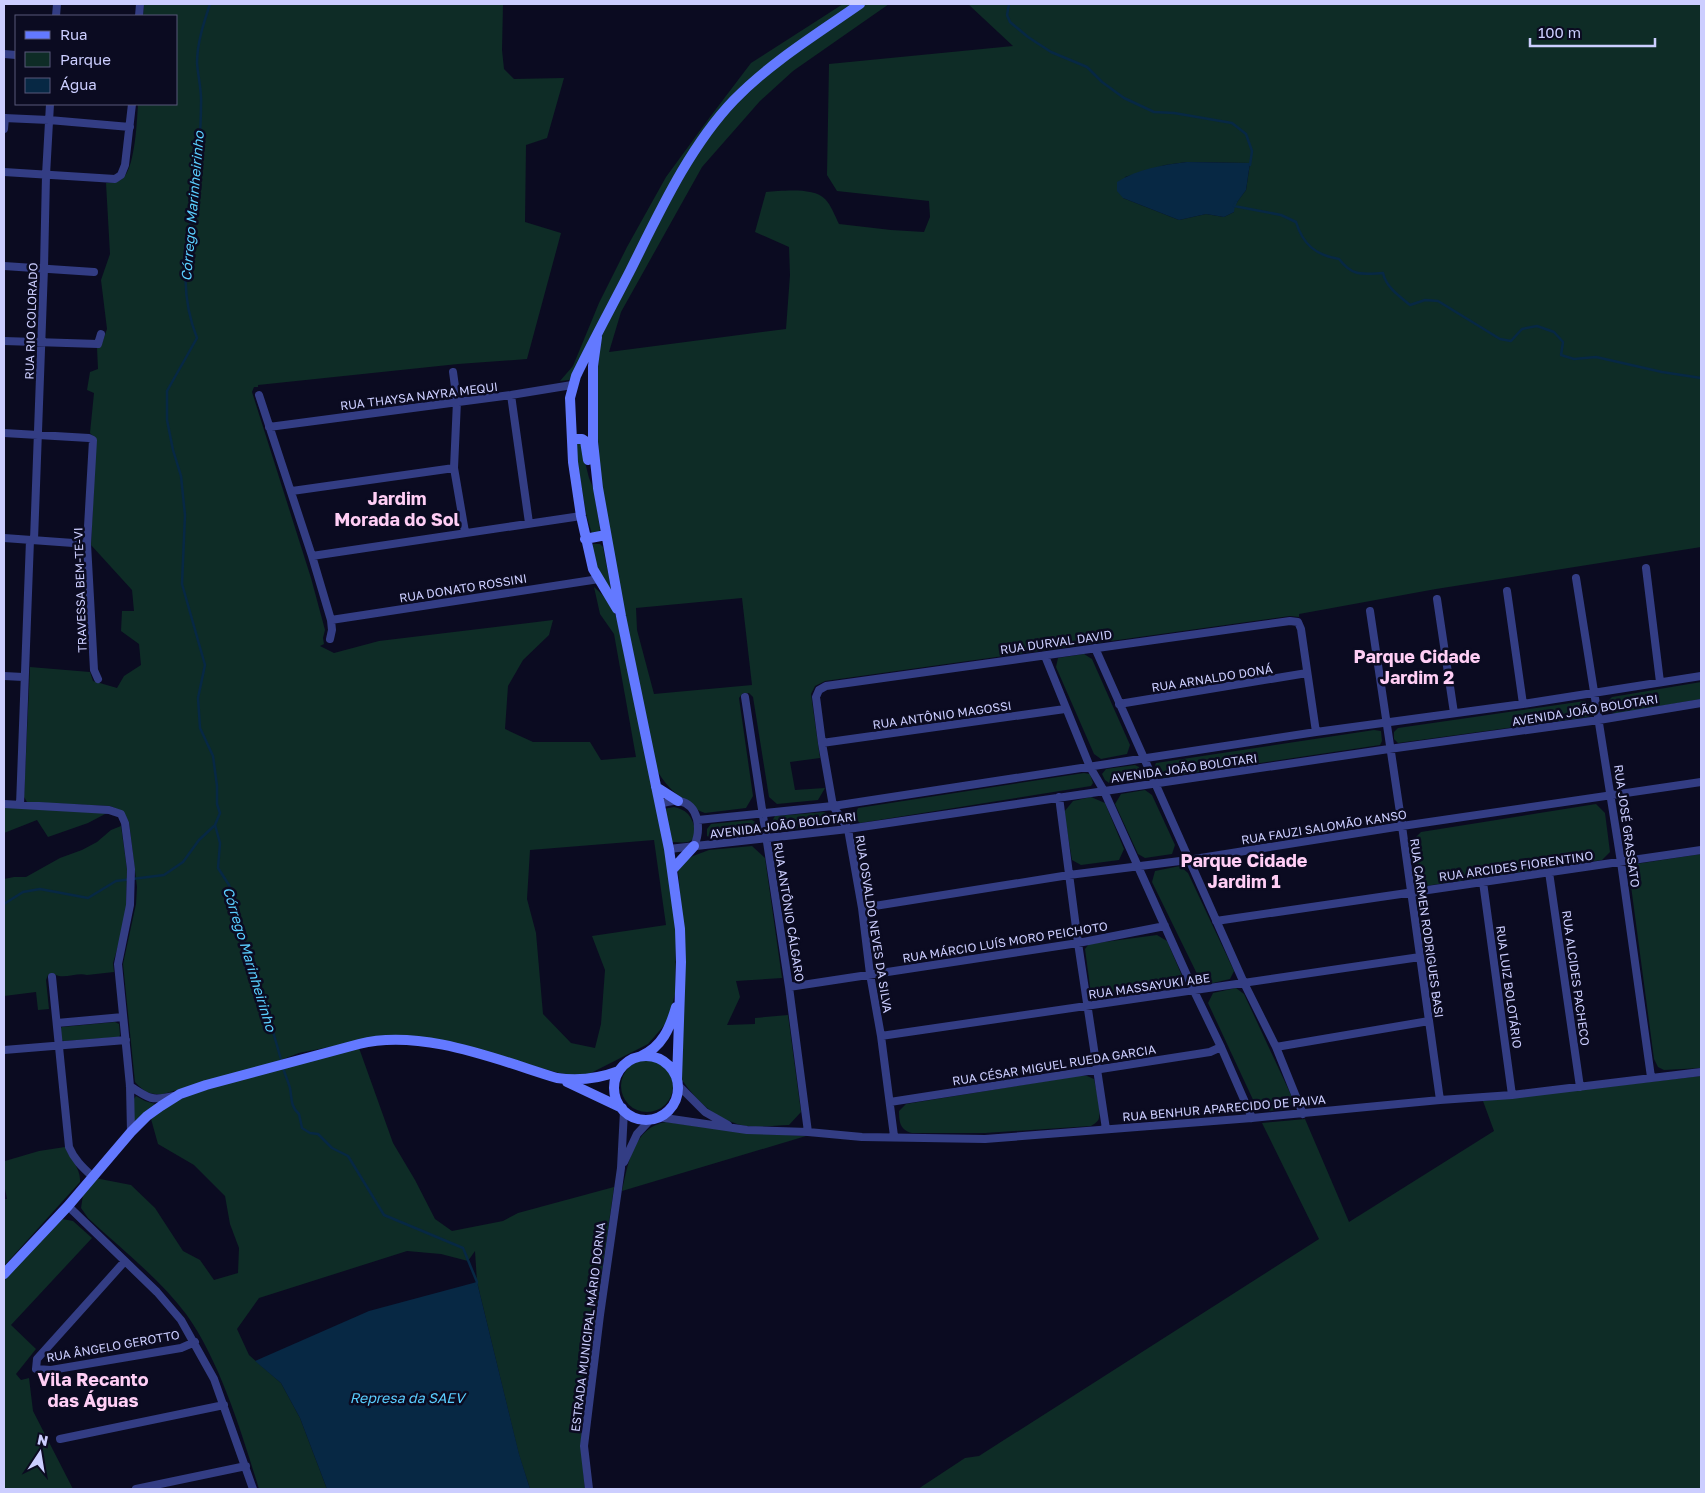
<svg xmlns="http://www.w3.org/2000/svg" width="1705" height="1493" font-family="'Golos Text',sans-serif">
<rect width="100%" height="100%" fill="#0b0b21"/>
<path fill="#0e2c26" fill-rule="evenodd" d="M144,4h359l-1,46 2,19 10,10 50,-1 -17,60 -21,7 -1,77 36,11 -34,126 -69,5 -200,21v2h-4l-2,5 59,186 14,52 -2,8 1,6 -4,2 14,7 45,-12 174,-21 -4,15 -26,25 -15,26 -3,43 28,13h57l11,18 35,-3 -22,-123 -14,-20 -6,-27c11,9 18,19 23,32l48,230 11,79 -1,66 -7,27 -20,23 -61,31h-14l-14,-2 -108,-30 -30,-6 -37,-1 -85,17 -26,10 -110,31c-13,1 -19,-2 -28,-12l-12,-118 13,-60 1,-17 -8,-65 -6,-10 -13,-6 -83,-4 -3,-5 6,-130 60,5 3,9 24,7 7,-12 17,-11 -2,-21 -18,-13 1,-20h12l-2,-21 -41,-45 5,-106 -6,-6 4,-40 -7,-3 3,-18 8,-3 -1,-21 4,-2 6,-17 -6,-49 9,-26 -4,-71c7,-1 13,0 18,-6 11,-12 13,-56 14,-73h38v-88h-33zM654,840l12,85 -74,11 13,34 -4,54 -6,24 -24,-5 -28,-29 -7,-81 -9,-34 3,-49z
M843,4h12l-140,114 -143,259 -3,3 -9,1 13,-15 26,-63 28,-56 39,-70 44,-60 41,-54z
M865,4h24l-96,67 -33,30 -58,66 -81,145 -12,40 177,-23 4,-54 -1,-28 -34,-15 11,-40c15,-1 48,-5 59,7 6,6 10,17 14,25l52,6 33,2 6,-15 -1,-16 -92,-10 -10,-16 2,-111 184,-18 -45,-42h733v543l-265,42 -137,25v3l-9,-1 -465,65 -10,5 -4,8 9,64 -30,4 5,28 30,-2 -7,12 -41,4 -8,-7 -16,-100 -4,-4h-6l-4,5 14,98 -7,12 -41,5c-8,-2 -11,-7 -17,-11 -15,-9 -24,-19 -33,-35l-55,-279 -5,-123 6,-28 62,-126 38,-64 35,-45 32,-30zM1187,162l63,1 -4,27 -12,16v6l-10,5 -18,-3 -27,6 -56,-22 2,-21 40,-12zM742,598l10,87 -98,9 -17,-64 -1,-22z
M577,441l3,1 9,36 5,12 6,39 -2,5h-6l-6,-20 -11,-69z
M593,544h7l3,3 10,51c-9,-15 -26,-36 -20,-54z
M1084,654l8,5 38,86 -3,9 -26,5 -7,-5 -38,-87 2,-9z
M1701,682v17l-87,15 -5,-4 -1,-9 4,-4z
M1585,701l5,3 2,8 -3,5 -191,26 -4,-4v-7l4,-4z
M1374,730l7,1 1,10 -2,4 -220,33c-5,-5 -7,-8 -4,-15z
M1135,765l4,2 4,7 -3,5 -31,4 -4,-3 -3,-6 4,-5z
M1084,773l6,1 3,9 -2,3 -231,37c-5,-4 -5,-9 -2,-15z
M1145,790l7,5 23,50 -3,9 -27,4 -7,-4 -23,-50 6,-10z
M1091,797l14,6 19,46 -5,11 -38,5 -9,-5 -8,-48 9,-11z
M1596,804l9,9 5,39 -8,8 -177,26 -9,-8 -5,-36 10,-10z
M4,807l103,6 -19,10 -40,14 -11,-17 -33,13z
M674,807c5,1 10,3 14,7 6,7 12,24 0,28 -5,1 -11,0 -16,0l-8,-33z
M824,812l4,2 2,7 -4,4 -50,6 -3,-3 -1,-7 3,-5z
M752,820l5,3 1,6 -3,4 -44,5 -4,-2v-7l4,-5z
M121,826l6,43 -1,39 -2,18 -11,37 1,9 -27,3c-10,-3 -24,5 -33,-1l-6,1 -2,5 3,29 -11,1 -2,-18 -32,4v-117l10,-2h12l34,-19 22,-8 15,-8 14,-12z
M752,846l13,12 17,120 -46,3 4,16 -13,28 28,-1v-6l33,-3 13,97 -12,13c-13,0 -29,3 -43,1 -28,-5 -48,-23 -64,-46l1,-151 -5,-58 5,-9 10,-6 16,-6z
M1701,854v214l-37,2 -6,-3 -4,-8 -25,-188 7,-7z
M1180,866l8,7 46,98 -4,8 -21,5 -8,-2 -49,-100 3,-11z
M1157,935l10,6 15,35 -5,10 -78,13 -8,-5 -6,-45 4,-5z
M1236,988l8,6 47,101 1,8 -4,6 -22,2 -11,-7 -47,-101 5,-10z
M115,1022l4,2 1,11 -1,2 -55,4 -3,-1 -1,-11 2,-2z
M359,1048l34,95 22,37 20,39 17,12 51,-10 15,-8 96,-26 -31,219 -2,40 4,43h-55l-11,-34 -42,-173 -2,-31 -7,10 -27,-7 -34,-3 -148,47 -22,31 12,26 32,28 19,35 27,71h-68c-17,-55 -39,-128 -73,-175 -27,-36 -65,-65 -98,-96l-7,-10 2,-13 12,-17 36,7 24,23 28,43 17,9 14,20 24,-7 1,-25 -9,-24 -5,-28 -31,-31 -36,-21 -7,-25c31,-28 72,-35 112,-46 32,-8 64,-17 96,-25z
M621 1086a26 26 0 1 1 52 0a26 26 0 1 1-52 0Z
M1077,1076h10l7,3c2,9 7,30 5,39 -1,4 -5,6 -8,8l-106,7h-73c-12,-3 -13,-11 -13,-22l7,-7z
M1701,1076v413h-783l47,-31 14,-2 340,-217 -57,-116 43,-4 44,103 145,-91 -11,-30z
M136,1096l9,5 10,3 -22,19v-23z
M666,1122l81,11 59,3 -184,55c6,-28 12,-64 44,-69z
M65,1147c5,13 16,20 15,35l-76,84v-67h3l-3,-15 1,-23 34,-10z
M62,1219l11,2 19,17 -81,87 25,24 -20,25 5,6 8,-2 4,33 40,78h-69v-210z"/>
<path fill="#072844" d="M1187,162l63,1 -4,27 -11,15 -1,7 -10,5 -18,-3 -27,6 -56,-22 -6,-7v-9c21,-13 45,-17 70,-20z
M477,1282l42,172 11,35h-203l-27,-71 -19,-35 -26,-22 114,-50z"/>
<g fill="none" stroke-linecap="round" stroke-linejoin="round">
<path stroke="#072844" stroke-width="2.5" d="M210,4c-6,18 -13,39 -13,59 1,14 5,28 4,42 0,32 -4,66 -8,98 -6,49 -15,87 4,135l-30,53v29l6,30 8,26 4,39 -3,69 23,81 -7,33 2,30 13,28 4,30v18l3,9 -5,12 5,18 -2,25 11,17 24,88 19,55 10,35
M1009,4l-2,11 3,7 18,15 23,15 36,15 15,15 22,16 30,14 20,1 58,10 14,11 6,17 -2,14
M1236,202l-2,4 47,9 15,7c7,23 20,33 43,37 14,18 23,15 44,14 3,14 16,23 27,32l15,-5 13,1 62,38 11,2 11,-12 15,-3 17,6 9,10 -2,13 13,4 22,-2 66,15 39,6
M4,904l19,-12 17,-3 48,9 28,-17 48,-6 19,-13 16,-22 15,-14
M283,1068c2,6 5,13 7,20 2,10 0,18 9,26l3,14 8,5 8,1 14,14 16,8 36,59 79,33 14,34 -1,3"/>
<path stroke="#333d84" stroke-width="8" d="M56,16l1,-12
M139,16l1,-12
M4,54l12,1
M4,118l45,2 81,7
M4,129l1,-11
M4,172l111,7 6,-4 4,-10 7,-61
M4,266l90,6
M4,341l94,3 3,-10
M453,372l4,29 -3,67 11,64
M259,395l53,161 19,64 1,10 -2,9
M511,395l18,128
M269,427l242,-32 61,-10
M4,433l85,5 4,2 -6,104 7,126 4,9
M292,491l162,-23
M4,538l83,6
M34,540l10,-272 2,-93 4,-71
M312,556l269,-40
M1646,568l14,114
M1576,578l45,284 30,215
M1507,591l16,113
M1437,599l17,114
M1370,611l32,215 38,274
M331,620l268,-41
M1095,648l149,335 32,64 27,67
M1045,656l45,111 14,24 90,200 27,56 31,71
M4,676l19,1
M745,697l44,290 19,145
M1119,704l188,-31
M822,743l243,-34
M1059,797l19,146 28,186
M4,804l105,6 12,4 4,9 6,46 -1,36 -12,59 12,122 1,46
M659,804c6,-1 14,-4 20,-3 21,4 22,30 15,45
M20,805l10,-265
M698,820l135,-14 483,-74 207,-28 178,-28
M669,849l179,-20 541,-80 210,-29 102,-17
M1549,872l31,215
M1483,882l29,213
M862,908l207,-33 119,-15 214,-34 299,-44
M1216,921l485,-71
M52,977l17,170c5,12 13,20 23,29
M789,987l289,-44 87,-17
M57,1023l66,-6
M881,1036l539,-79
M1276,1047l153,-26
M4,1050l122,-10
M677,1084l28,28 23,13
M130,1086c19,13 22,15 44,10
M890,1102l320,-50 11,-5
M658,1117l89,13 61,2 54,5 123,2 267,-21 188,-18 72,-5 189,-23
M894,1136l-13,-100 -11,-62 -8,-66 -14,-79 -15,-23 -11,-63 -6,-46 3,-7 7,-4 464,-65 8,1 3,7 15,103
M624,1162l13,-28 14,-15
M68,1206l89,86 24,28 33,59 39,110
M125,1261l-88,98 -1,10 15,1 130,-22 14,-6
M60,1439l164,-34
M136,1489l110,-23
M589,1489l-5,-43 16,-131 21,-147 3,-57"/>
<path stroke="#6379ff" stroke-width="10" d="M597,337l-4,29v76l5,46 23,128 48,233 11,80 1,33 -4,118
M573,439h9l3,2 3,19
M585,539l21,-4
M617,609l-24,-40 -12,-53 -8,-54 -3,-64 6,-22c17,-35 36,-70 54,-105 29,-58 59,-124 104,-171 37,-38 83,-66 126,-96
M656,787l22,14
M672,870l22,-24
M641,1056c21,-9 29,-28 35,-49
M614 1088a32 32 0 1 1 64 0a32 32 0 1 1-64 0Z
M567,1082l55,26
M4,1274l64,-68 63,-74 16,-16 14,-10 19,-12 26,-9 153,-41c62,-16 139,16 198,34 22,3 41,1 62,-7"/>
</g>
<g text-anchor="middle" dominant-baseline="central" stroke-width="5" stroke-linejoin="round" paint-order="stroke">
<g font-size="12" fill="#ccceff" stroke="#0b0b21">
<text transform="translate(31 321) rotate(-88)">RUA RIO COLORADO</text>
<text transform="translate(419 396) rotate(-7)">RUA THAYSA NAYRA MEQUI</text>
<text transform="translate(463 588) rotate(-9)">RUA DONATO ROSSINI</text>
<text transform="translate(80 590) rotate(-92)">TRAVESSA BEM-TE-VI</text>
<text transform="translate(1056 642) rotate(-8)">RUA DURVAL DAVID</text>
<text transform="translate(1212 678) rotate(-9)">RUA ARNALDO DONÁ</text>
<text transform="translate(1585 710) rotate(-9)">AVENIDA JOÃO BOLOTARI</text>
<text transform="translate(942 715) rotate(-8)">RUA ANTÔNIO MAGOSSI</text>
<text transform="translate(1184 768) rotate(-8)">AVENIDA JOÃO BOLOTARI</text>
<text transform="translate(783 825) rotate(-7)">AVENIDA JOÃO BOLOTARI</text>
<text transform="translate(1627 826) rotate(82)">RUA JOSÉ GRASSATO</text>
<text transform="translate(1324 827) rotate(-9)">RUA FAUZI SALOMÃO KANSO</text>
<text transform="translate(1516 866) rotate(-8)">RUA ARCIDES FIORENTINO</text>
<text transform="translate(789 912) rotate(81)">RUA ANTÔNIO CÁLGARO</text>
<text transform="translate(874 924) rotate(81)">RUA OSVALDO NEVES DA SILVA</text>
<text transform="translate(1427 928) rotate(82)">RUA CARMEN RODRIGUES BASI</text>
<text transform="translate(1005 942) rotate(-9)">RUA MÁRCIO LUÍS MORO PEICHOTO</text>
<text transform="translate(1576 978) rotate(82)">RUA ALCIDES PACHECO</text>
<text transform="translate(1149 986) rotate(-8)">RUA MASSAYUKI ABE</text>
<text transform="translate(1509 987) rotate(82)">RUA LUIZ BOLOTÁRIO</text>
<text transform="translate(1054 1065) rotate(-9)">RUA CÉSAR MIGUEL RUEDA GARCIA</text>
<text transform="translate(1224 1108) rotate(-5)">RUA BENHUR APARECIDO DE PAIVA</text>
<text transform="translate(588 1327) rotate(-83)">ESTRADA MUNICIPAL MÁRIO DORNA</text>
<text transform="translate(113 1346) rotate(-10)">RUA ÂNGELO GEROTTO</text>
</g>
<g font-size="14" font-style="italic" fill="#5aceff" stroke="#0b0b21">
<text transform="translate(192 206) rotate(-85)">Córrego Marinheirinho</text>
<text transform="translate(250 959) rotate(73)">Córrego Marinheirinho</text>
<text x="407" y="1397">Represa da SAEV</text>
</g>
<g font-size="18" font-weight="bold" fill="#ffcef5" stroke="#0b0b21">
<text x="397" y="498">Jardim<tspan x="397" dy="21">Morada do Sol</tspan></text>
<text x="1417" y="656">Parque Cidade<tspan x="1417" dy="21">Jardim 2</tspan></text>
<text x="1244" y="860">Parque Cidade<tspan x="1244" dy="21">Jardim 1</tspan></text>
<text x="93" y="1379">Vila Recanto<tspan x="93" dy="21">das Águas</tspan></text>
</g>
</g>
<rect width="1705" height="1493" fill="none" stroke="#ccceff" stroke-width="10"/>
<rect x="15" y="15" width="162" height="90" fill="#0b0b21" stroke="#58597a"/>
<rect x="25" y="31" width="25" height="8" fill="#6379ff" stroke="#58597a"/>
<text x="60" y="40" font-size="15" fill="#ccceff">Rua</text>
<rect x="25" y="52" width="25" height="15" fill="#0e2c26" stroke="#58597a"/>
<text x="60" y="65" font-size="15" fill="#ccceff">Parque</text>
<rect x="25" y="78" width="25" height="15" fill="#072844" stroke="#58597a"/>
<text x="60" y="90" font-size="15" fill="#ccceff">Água</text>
<g transform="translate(40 1453) rotate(12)" stroke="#0b0b21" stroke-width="4" paint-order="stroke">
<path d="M0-4L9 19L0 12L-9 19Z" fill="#ccceff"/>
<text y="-8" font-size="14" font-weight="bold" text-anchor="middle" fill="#ccceff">N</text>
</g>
<path d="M1530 38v8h125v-8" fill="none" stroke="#ccceff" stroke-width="2.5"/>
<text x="1538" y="38" font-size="15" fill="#ccceff" stroke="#0b0b21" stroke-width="4" paint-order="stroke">100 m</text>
</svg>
